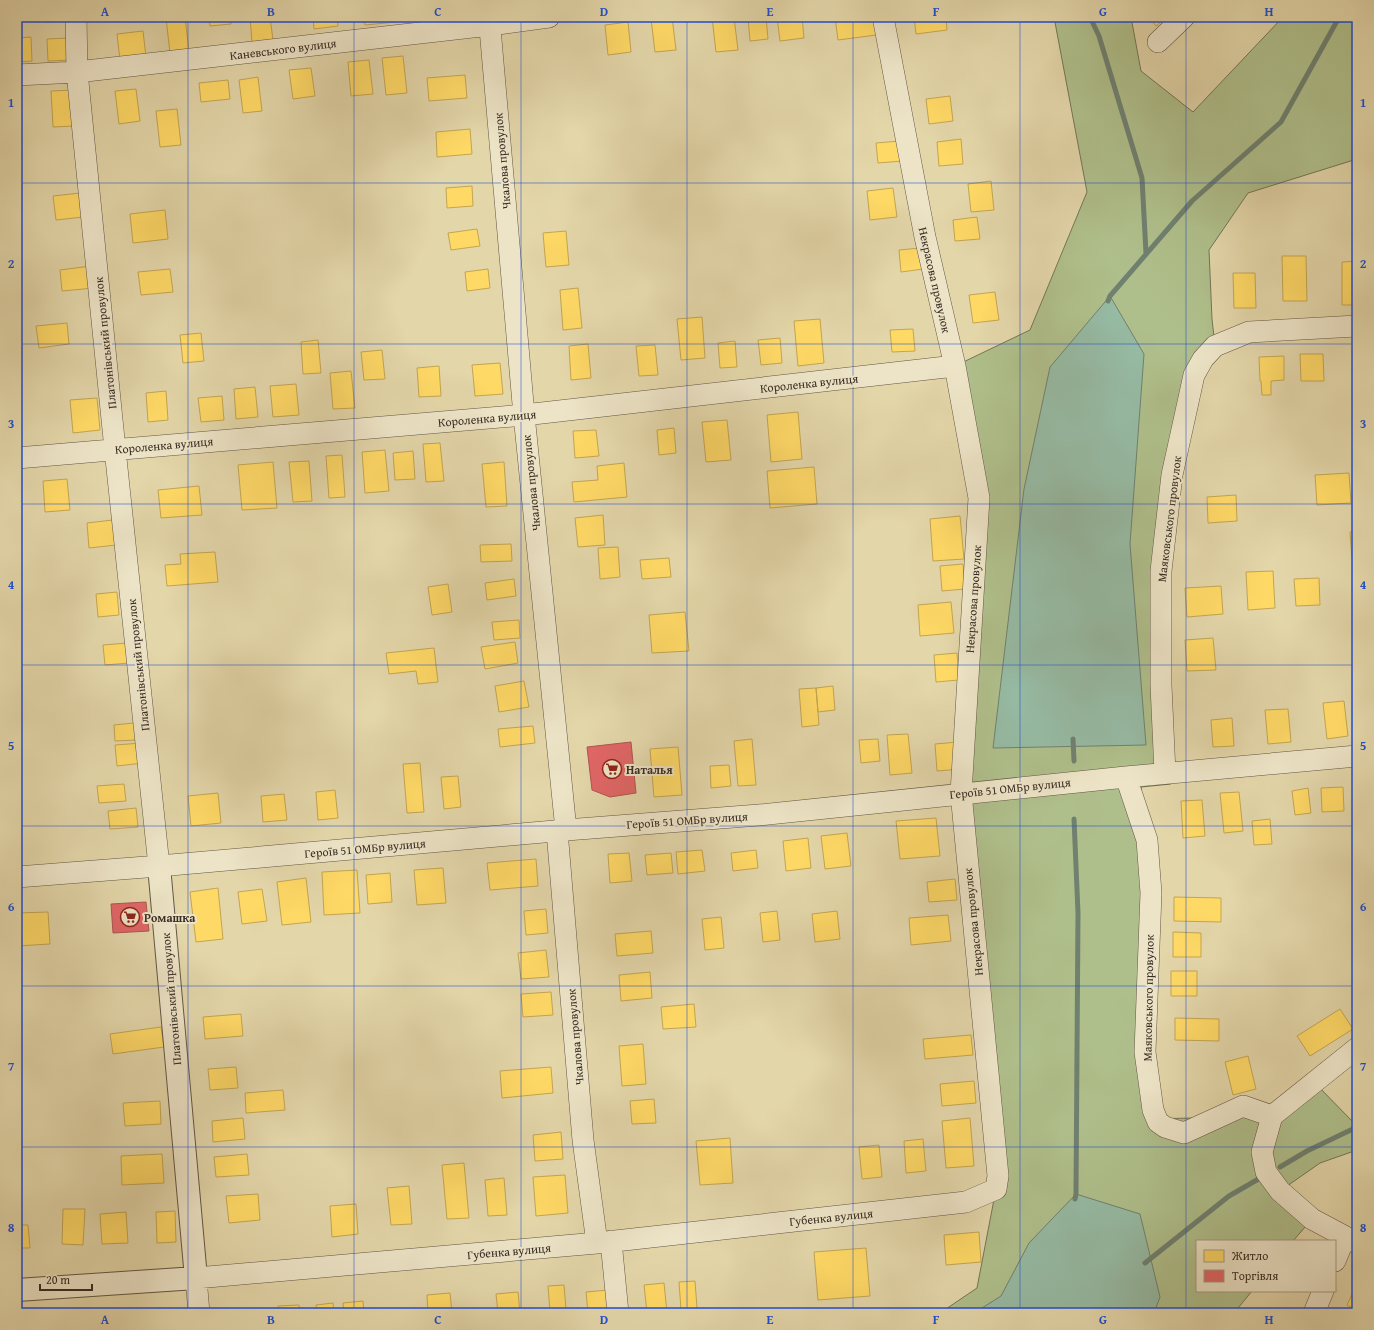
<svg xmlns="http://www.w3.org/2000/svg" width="1374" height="1330" font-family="'Gentium Book Plus',serif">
<rect width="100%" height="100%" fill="#e3d6a9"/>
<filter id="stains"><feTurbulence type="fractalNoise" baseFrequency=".005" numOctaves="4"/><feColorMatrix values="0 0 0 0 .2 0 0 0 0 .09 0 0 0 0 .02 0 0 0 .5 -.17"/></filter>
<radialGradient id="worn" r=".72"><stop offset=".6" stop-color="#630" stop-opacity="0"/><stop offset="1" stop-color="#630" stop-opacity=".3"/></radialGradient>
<path fill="#afbf8b" stroke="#747658" d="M1054,17h77l10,54 52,41 90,-95h74v142l-109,34 -39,57 3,69 3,27 -12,13 -31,116 -11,210 10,99 -30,3 2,32 9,300 120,-3 42,-34 38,39 5,-3v32l-37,13 -40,28 32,28 -19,22h-96v50h55l-18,22h-294l37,-25 19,-99 -35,-396 18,-295 -24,-132 75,-36 57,-138z"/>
<path fill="#96baa3" stroke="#708170" d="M1110,296l34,58 -14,190 16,201 -153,3 31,-259 26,-122z
M1076,1194l64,20 20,83 -6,16h-180l27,-17 28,-53z"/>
<path fill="#ffd966" stroke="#c3a552" d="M44,17h21v4l-21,1z
M185,17l4,34 -19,2 -4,-35z
M209,17h21l1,7 -21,2z
M250,17h20l3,23 -21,2z
M313,17h24l1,9 -24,3z
M364,17h31l1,5 -31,3z
M672,17l4,33 -21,2 -4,-33z
M712,17h22l4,33 -22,2z
M748,17h18l2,22 -18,2z
M777,17h25l2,21 -24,3z
M835,17h39l2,18 -38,5z
M914,17h32l1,13 -31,4z
M1149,17h18l-11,9z
M628,22l3,30 -23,3 -3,-30z
M143,31l3,26 -26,3 -3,-26z
M31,37l1,24 -15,1v-24z
M69,38l1,22 -22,1 -1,-22z
M403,56l4,37 -21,2 -4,-37z
M369,60l4,34 -22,2 -3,-34z
M311,68l4,28 -22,3 -4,-29z
M465,75l2,23 -38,3 -2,-23z
M258,77l4,34 -19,2 -4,-33z
M228,80l2,19 -29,3 -2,-19z
M136,89l4,32 -21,3 -4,-33z
M73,90l1,36 -21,1 -2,-36z
M950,96l3,25 -24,3 -3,-25z
M177,109l4,36 -21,2 -4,-36z
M470,129l2,25 -35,3 -1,-25z
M961,139l2,25 -24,2 -2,-24z
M900,141l2,20 -24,2 -2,-20z
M991,181l3,29 -23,2 -3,-28z
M472,186l1,20 -26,2 -1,-20z
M893,188l4,29 -27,3 -3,-29z
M80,193l3,24 -27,3 -3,-24z
M165,210l3,29 -35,4 -3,-29z
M977,217l3,22 -25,2 -2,-21z
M477,229l3,17 -29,4 -3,-17z
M566,231l3,34 -23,2 -3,-34z
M920,248l3,21 -22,3 -2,-22z
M1282,256h24l1,45h-24z
M1357,261v44h-15v-43z
M91,266l3,22 -32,3 -2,-21z
M170,269l3,23 -32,3 -3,-23z
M488,269l2,19 -23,3 -2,-19z
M1233,273h22l1,35h-22z
M578,288l4,40 -19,2 -3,-40z
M995,292l4,28 -26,3 -4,-28z
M702,317l3,41 -24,2 -4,-41z
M820,319l4,44 -26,3 -4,-45z
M67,323l2,21 -30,4 -3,-22z
M913,329l2,22 -23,1 -2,-22z
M201,333l3,28 -21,2 -3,-28z
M780,338l2,25 -21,2 -3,-25z
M318,340l3,33 -18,1 -2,-32z
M735,341l2,26 -17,1 -2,-25z
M588,344l3,34 -20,2 -2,-34z
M655,345l3,30 -19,1 -3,-30z
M382,350l3,29 -21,1 -3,-28z
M1353,350h4v24l-3,1z
M1300,354h23l1,27h-23z
M1284,356v24l-13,1v14h-9l-1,-14h-1l-1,-24z
M500,363l3,31 -28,2 -3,-31z
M439,366l2,30 -22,1 -2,-29z
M351,371l4,37 -22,1 -3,-36z
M296,384l3,31 -26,2 -3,-31z
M255,387l3,30 -22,2 -2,-30z
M166,391l2,29 -20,2 -2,-29z
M222,396l2,24 -23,2 -3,-24z
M97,398l3,32 -27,3 -3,-33z
M798,412l4,47 -31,3 -4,-47z
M727,420l4,40 -25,2 -4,-40z
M674,428l2,25 -17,2 -2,-25z
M596,430l3,26 -24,2 -2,-27z
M440,443l4,38 -18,1 -3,-38z
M385,450l4,41 -24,2 -3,-41z
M413,451l2,28 -20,1 -2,-27z
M342,455l3,42 -16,1 -3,-42z
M309,461l3,40 -19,1 -4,-40z
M273,462l4,46 -35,2 -4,-45z
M504,462l3,44 -21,1 -4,-43z
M624,463l3,34 -53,5 -2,-20 26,-2 -1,-14z
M814,467l3,37 -47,4 -3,-37z
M1349,473l2,30 -34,2 -2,-30z
M67,479l3,31 -25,2 -2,-31z
M199,486l3,29 -41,3 -3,-28z
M1236,495l1,26 -29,2 -1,-26z
M603,515l2,30 -27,2 -3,-29z
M960,516l4,43 -31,2 -3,-42z
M113,520l3,25 -27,3 -2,-25z
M1350,532h7v27h-5z
M511,544l1,17 -31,1 -1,-17z
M618,547l2,30 -20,2 -2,-31z
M215,552l3,30 -51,4 -2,-21 16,-1 -1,-10z
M669,558l2,19 -29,2 -2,-19z
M963,564l2,25 -23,2 -2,-25z
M1273,571l2,37 -27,2 -2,-38z
M1319,578l1,27 -24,1 -2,-27z
M514,579l2,17 -29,4 -2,-17z
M448,584l4,28 -20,3 -4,-28z
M1221,586l2,28 -36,3 -2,-29z
M117,592l2,23 -21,2 -2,-23z
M951,602l3,31 -34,3 -2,-31z
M685,612l4,39 -37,2 -3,-38z
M519,620l1,18 -26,2 -2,-18z
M1213,638l3,32 -29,1 -2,-31z
M515,642l3,21 -33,6 -4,-22z
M127,643l2,20 -24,2 -2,-20z
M434,648l4,34 -20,2 -2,-13 -27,3 -3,-21z
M957,653l2,27 -23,2 -2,-27z
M524,681l5,26 -30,5 -4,-26z
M833,686l2,24 -17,2 -2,-24z
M816,688l3,37 -17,2 -3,-38z
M1344,701l4,35 -21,3 -4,-36z
M1288,709l3,33 -23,2 -3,-34z
M1232,718l2,28 -21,1 -2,-27z
M134,723l2,17 -21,1 -1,-16z
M533,726l2,17 -35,4 -2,-18z
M908,734l4,39 -22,2 -3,-40z
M752,739l4,46 -18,1 -4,-45z
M878,739l2,22 -19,2 -2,-23z
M958,742l3,27 -24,2 -2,-27z
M142,743l1,20 -26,3 -2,-21z
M678,747l4,48 -28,2 -4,-48z
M420,763l4,49 -17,1 -4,-49z
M729,765l2,21 -20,2 -1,-22z
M458,776l3,31 -17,2 -3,-32z
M124,784l2,17 -27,2 -2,-17z
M1343,787l1,24 -22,1 -1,-24z
M1308,788l3,25 -16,2 -3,-24z
M335,790l3,28 -20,2 -2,-28z
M1239,792l4,39 -19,2 -4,-40z
M218,793l3,30 -30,3 -3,-30z
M284,794l3,26 -24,2 -2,-26z
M1202,800l3,36 -22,2 -2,-37z
M136,808l2,19 -28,2 -2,-18z
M936,818l4,38 -40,3 -4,-38z
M1270,819l2,25 -18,1 -2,-24z
M847,833l4,33 -26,3 -4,-33z
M808,838l3,30 -25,3 -3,-30z
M702,850l3,21 -27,3 -2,-22z
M756,850l2,18 -25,3 -2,-18z
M629,853l3,28 -22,2 -2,-29z
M671,853l2,20 -26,2 -2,-20z
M536,859l2,27 -48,4 -3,-27z
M443,868l3,35 -29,2 -3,-35z
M357,870l3,43 -36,2 -2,-43z
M390,873l2,29 -24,2 -2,-29z
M306,878l5,44 -29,3 -5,-43z
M955,879l2,21 -28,2 -2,-20z
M218,888l5,51 -27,3 -6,-50z
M262,889l5,32 -25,3 -4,-32z
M1174,897l47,1v24l-47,-1z
M546,909l2,24 -22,2 -2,-24z
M777,911l3,29 -17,2 -3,-29z
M837,911l3,28 -25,3 -3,-28z
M48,912l2,32 -33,2v-33z
M948,915l3,26 -40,4 -2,-27z
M721,917l3,31 -19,2 -3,-31z
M651,931l2,22 -36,3 -2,-22z
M1173,932l28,1v24h-28z
M546,950l3,27 -28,2 -3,-26z
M1171,971h26v25h-26z
M650,972l2,26 -31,3 -2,-26z
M551,992l2,23 -30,2 -2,-23z
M694,1004l2,23 -33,2 -2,-22z
M1340,1009l13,20 -43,27 -13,-20z
M241,1014l2,22 -38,3 -2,-22z
M1175,1018l44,1v22l-44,-1z
M161,1027l3,20 -51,7 -3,-20z
M971,1035l2,20 -48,4 -2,-20z
M643,1044l3,40 -24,2 -3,-40z
M1248,1056l8,33 -23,6 -8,-33z
M236,1067l2,21 -28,2 -2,-21z
M551,1067l2,26 -51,5 -2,-27z
M974,1081l2,22 -34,3 -2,-22z
M283,1090l2,20 -39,3 -1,-20z
M654,1099l2,24 -24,1 -2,-23z
M160,1101l1,23 -36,2 -2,-23z
M243,1118l2,21 -32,3 -1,-21z
M970,1118l4,48 -28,2 -4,-47z
M561,1132l2,27 -28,2 -2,-26z
M730,1138l3,45 -33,2 -4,-44z
M923,1139l3,32 -20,2 -2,-32z
M879,1145l3,32 -20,2 -3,-32z
M162,1154l2,29 -42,2 -1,-29z
M247,1154l2,21 -33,2 -2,-20z
M464,1163l5,55 -22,1 -5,-54z
M565,1175l3,38 -32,3 -3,-39z
M504,1178l3,37 -19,1 -3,-36z
M409,1186l3,38 -21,1 -4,-37z
M258,1194l2,26 -31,3 -3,-27z
M356,1204l2,30 -26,3 -2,-31z
M63,1209h22l-2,36 -21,-1z
M175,1211l1,31 -19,1 -1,-31z
M126,1212l2,31 -26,1 -2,-30z
M17,1225h11l2,23h-13z
M979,1232l2,30 -35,3 -2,-30z
M866,1248l4,48 -52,4 -4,-48z
M695,1281l2,27 -16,2 -2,-28z
M664,1283l3,30h-20l-3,-28z
M1357,1284v26l-10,-5z
M564,1285l2,24 -16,2 -2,-25z
M608,1290l2,23h-22l-2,-21z
M518,1292l2,21h-22l-2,-19z
M450,1293l2,20h-24l-1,-18z
M363,1301l1,12h-20l-1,-10z
M333,1303l1,10h-17l-1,-8z
M299,1305l1,8h-21l-1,-7z
M185,1311v2h-18v-1z"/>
<path fill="#e06666" stroke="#ae5552" d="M631,742l5,51 -26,4 -18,-7 -5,-43z
M146,902l3,29 -36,2 -2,-29z"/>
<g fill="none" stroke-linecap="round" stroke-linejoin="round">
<path stroke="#708170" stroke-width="5" d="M1090,17l9,19 43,142 4,75
M1108,301l2,-5 82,-95 89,-79 56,-101 4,-4
M1073,739l1,22
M1074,819l4,94 -2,281 -1,5
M1280,1167l27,-16 50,-24
M1145,1263l84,-67 33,-19"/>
<g stroke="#635645" stroke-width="22">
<path id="minor" d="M76,17l1,55 38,377 44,417
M489,17l35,398 42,415
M1158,42l26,-25
M17,75l60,-3 413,-47 59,-8
M17,458l507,-43 431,-49
M1165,773l-4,-88v-114l11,-96 22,-100 9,-16 12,-13 34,-14 108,-6
M1126,777l21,63 4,53 -6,159 8,58 5,12 7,5 19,6 59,-27 29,10
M557,831l26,309 14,103
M17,877l142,-11 407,-36 193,-15 367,-38 231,-21
M1357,1048l-85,68 -10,36 4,20 14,19 32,28 45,24
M611,1241l7,72
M1335,1261l10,-24
M199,1313l-3,-35 401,-35 369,-41 30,-13 2,-13 -37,-383 18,-295 -24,-132 -30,-129 -42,-220
M1314,1313l9,-22"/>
</g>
<g stroke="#635645" stroke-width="24">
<path id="tertiary" d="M17,1290l179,-12 -37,-412"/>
</g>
<use href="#minor" stroke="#ede4c7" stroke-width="21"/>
<use href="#tertiary" stroke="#ede4c7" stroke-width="22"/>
</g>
<path fill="none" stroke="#1d4ed8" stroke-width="1" stroke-opacity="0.55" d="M188,17v1296M354,17v1296M521,17v1296M687,17v1296M853,17v1296M1020,17v1296M1186,17v1296M17,183h1340M17,344h1340M17,504h1340M17,665h1340M17,826h1340M17,986h1340M17,1147h1340"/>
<defs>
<g id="supermarket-ring" transform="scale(1)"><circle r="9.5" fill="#ede4c7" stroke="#8f2418" stroke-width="1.5"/><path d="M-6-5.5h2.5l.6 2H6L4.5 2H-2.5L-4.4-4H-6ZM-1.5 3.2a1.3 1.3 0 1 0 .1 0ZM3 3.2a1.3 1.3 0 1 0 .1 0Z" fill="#8f2418"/></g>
</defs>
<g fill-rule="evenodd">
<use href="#supermarket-ring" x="612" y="769"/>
<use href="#supermarket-ring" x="130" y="917"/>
</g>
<g text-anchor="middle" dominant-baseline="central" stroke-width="4" stroke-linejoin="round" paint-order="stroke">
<g font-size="12" fill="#382c24" stroke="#ede4c7">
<text transform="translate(283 49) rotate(-7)">Каневського вулиця</text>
<text transform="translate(502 161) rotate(-95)">Чкалова провулок</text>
<text transform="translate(935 280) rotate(77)">Некрасова провулок</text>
<text transform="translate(105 343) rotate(-96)">Платонівський провулок</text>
<text transform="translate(809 383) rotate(-6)">Короленка вулиця</text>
<text transform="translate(487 418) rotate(-5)">Короленка вулиця</text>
<text transform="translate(164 445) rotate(-5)">Короленка вулиця</text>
<text transform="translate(531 483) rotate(-96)">Чкалова провулок</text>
<text transform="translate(1169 519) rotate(-83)">Маяковського провулок</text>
<text transform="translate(973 599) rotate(-86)">Некрасова провулок</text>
<text transform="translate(138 665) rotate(-96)">Платонівський провулок</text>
<text transform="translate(1010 788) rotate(-6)">Героїв 51 ОМБр вулиця</text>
<text transform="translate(687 820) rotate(-4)">Героїв 51 ОМБр вулиця</text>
<text transform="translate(365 848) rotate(-5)">Героїв 51 ОМБр вулиця</text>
<text transform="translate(973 922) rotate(-96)">Некрасова провулок</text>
<text transform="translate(1148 998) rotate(-89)">Маяковського провулок</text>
<text transform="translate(171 999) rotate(-95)">Платонівський провулок</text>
<text transform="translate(575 1037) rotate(-95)">Чкалова провулок</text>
<text transform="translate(831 1217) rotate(-6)">Губенка вулиця</text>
<text transform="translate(509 1251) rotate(-5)">Губенка вулиця</text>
</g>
<g font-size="12" font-weight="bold" fill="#382c24" stroke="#ede4c7" text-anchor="start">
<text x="626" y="769">Наталья</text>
<text x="144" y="917">Ромашка</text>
</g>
</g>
<rect width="1374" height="1330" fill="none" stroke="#e3d6a9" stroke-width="44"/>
<rect x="1196" y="1240" width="140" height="52" fill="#ede4c7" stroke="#a59a86"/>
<rect x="1204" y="1250" width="20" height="12" fill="#ffd966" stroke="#a59a86"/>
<text x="1232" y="1260" font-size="12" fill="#382c24">Житло</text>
<rect x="1204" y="1270" width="20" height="12" fill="#e06666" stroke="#a59a86"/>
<text x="1232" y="1280" font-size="12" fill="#382c24">Торгівля</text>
<path d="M40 1284v6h52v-6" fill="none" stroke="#382c24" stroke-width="2"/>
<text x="46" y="1284" font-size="12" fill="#382c24" stroke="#ede4c7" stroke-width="3" paint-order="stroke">20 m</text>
<rect x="22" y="22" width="1330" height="1286" fill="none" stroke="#1d4ed8" stroke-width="1.5"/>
<g font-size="13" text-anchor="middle" font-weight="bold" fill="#1d4ed8">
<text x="105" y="16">A</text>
<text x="271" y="16">B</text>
<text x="438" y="16">C</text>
<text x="604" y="16">D</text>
<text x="770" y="16">E</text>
<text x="936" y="16">F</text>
<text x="1103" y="16">G</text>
<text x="1269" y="16">H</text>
<text x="11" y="107">1</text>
<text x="1363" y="107">1</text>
<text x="11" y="268">2</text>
<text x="1363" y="268">2</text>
<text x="11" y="428">3</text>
<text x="1363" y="428">3</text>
<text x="11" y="589">4</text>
<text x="1363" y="589">4</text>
<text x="11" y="750">5</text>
<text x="1363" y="750">5</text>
<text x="11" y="911">6</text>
<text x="1363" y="911">6</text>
<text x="11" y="1071">7</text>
<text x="1363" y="1071">7</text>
<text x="11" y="1232">8</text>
<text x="1363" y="1232">8</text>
<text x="105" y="1324">A</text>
<text x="271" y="1324">B</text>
<text x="438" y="1324">C</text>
<text x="604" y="1324">D</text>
<text x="770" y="1324">E</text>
<text x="936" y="1324">F</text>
<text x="1103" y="1324">G</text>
<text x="1269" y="1324">H</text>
</g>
<rect width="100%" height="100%" filter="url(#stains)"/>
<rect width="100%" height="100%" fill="url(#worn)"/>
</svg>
